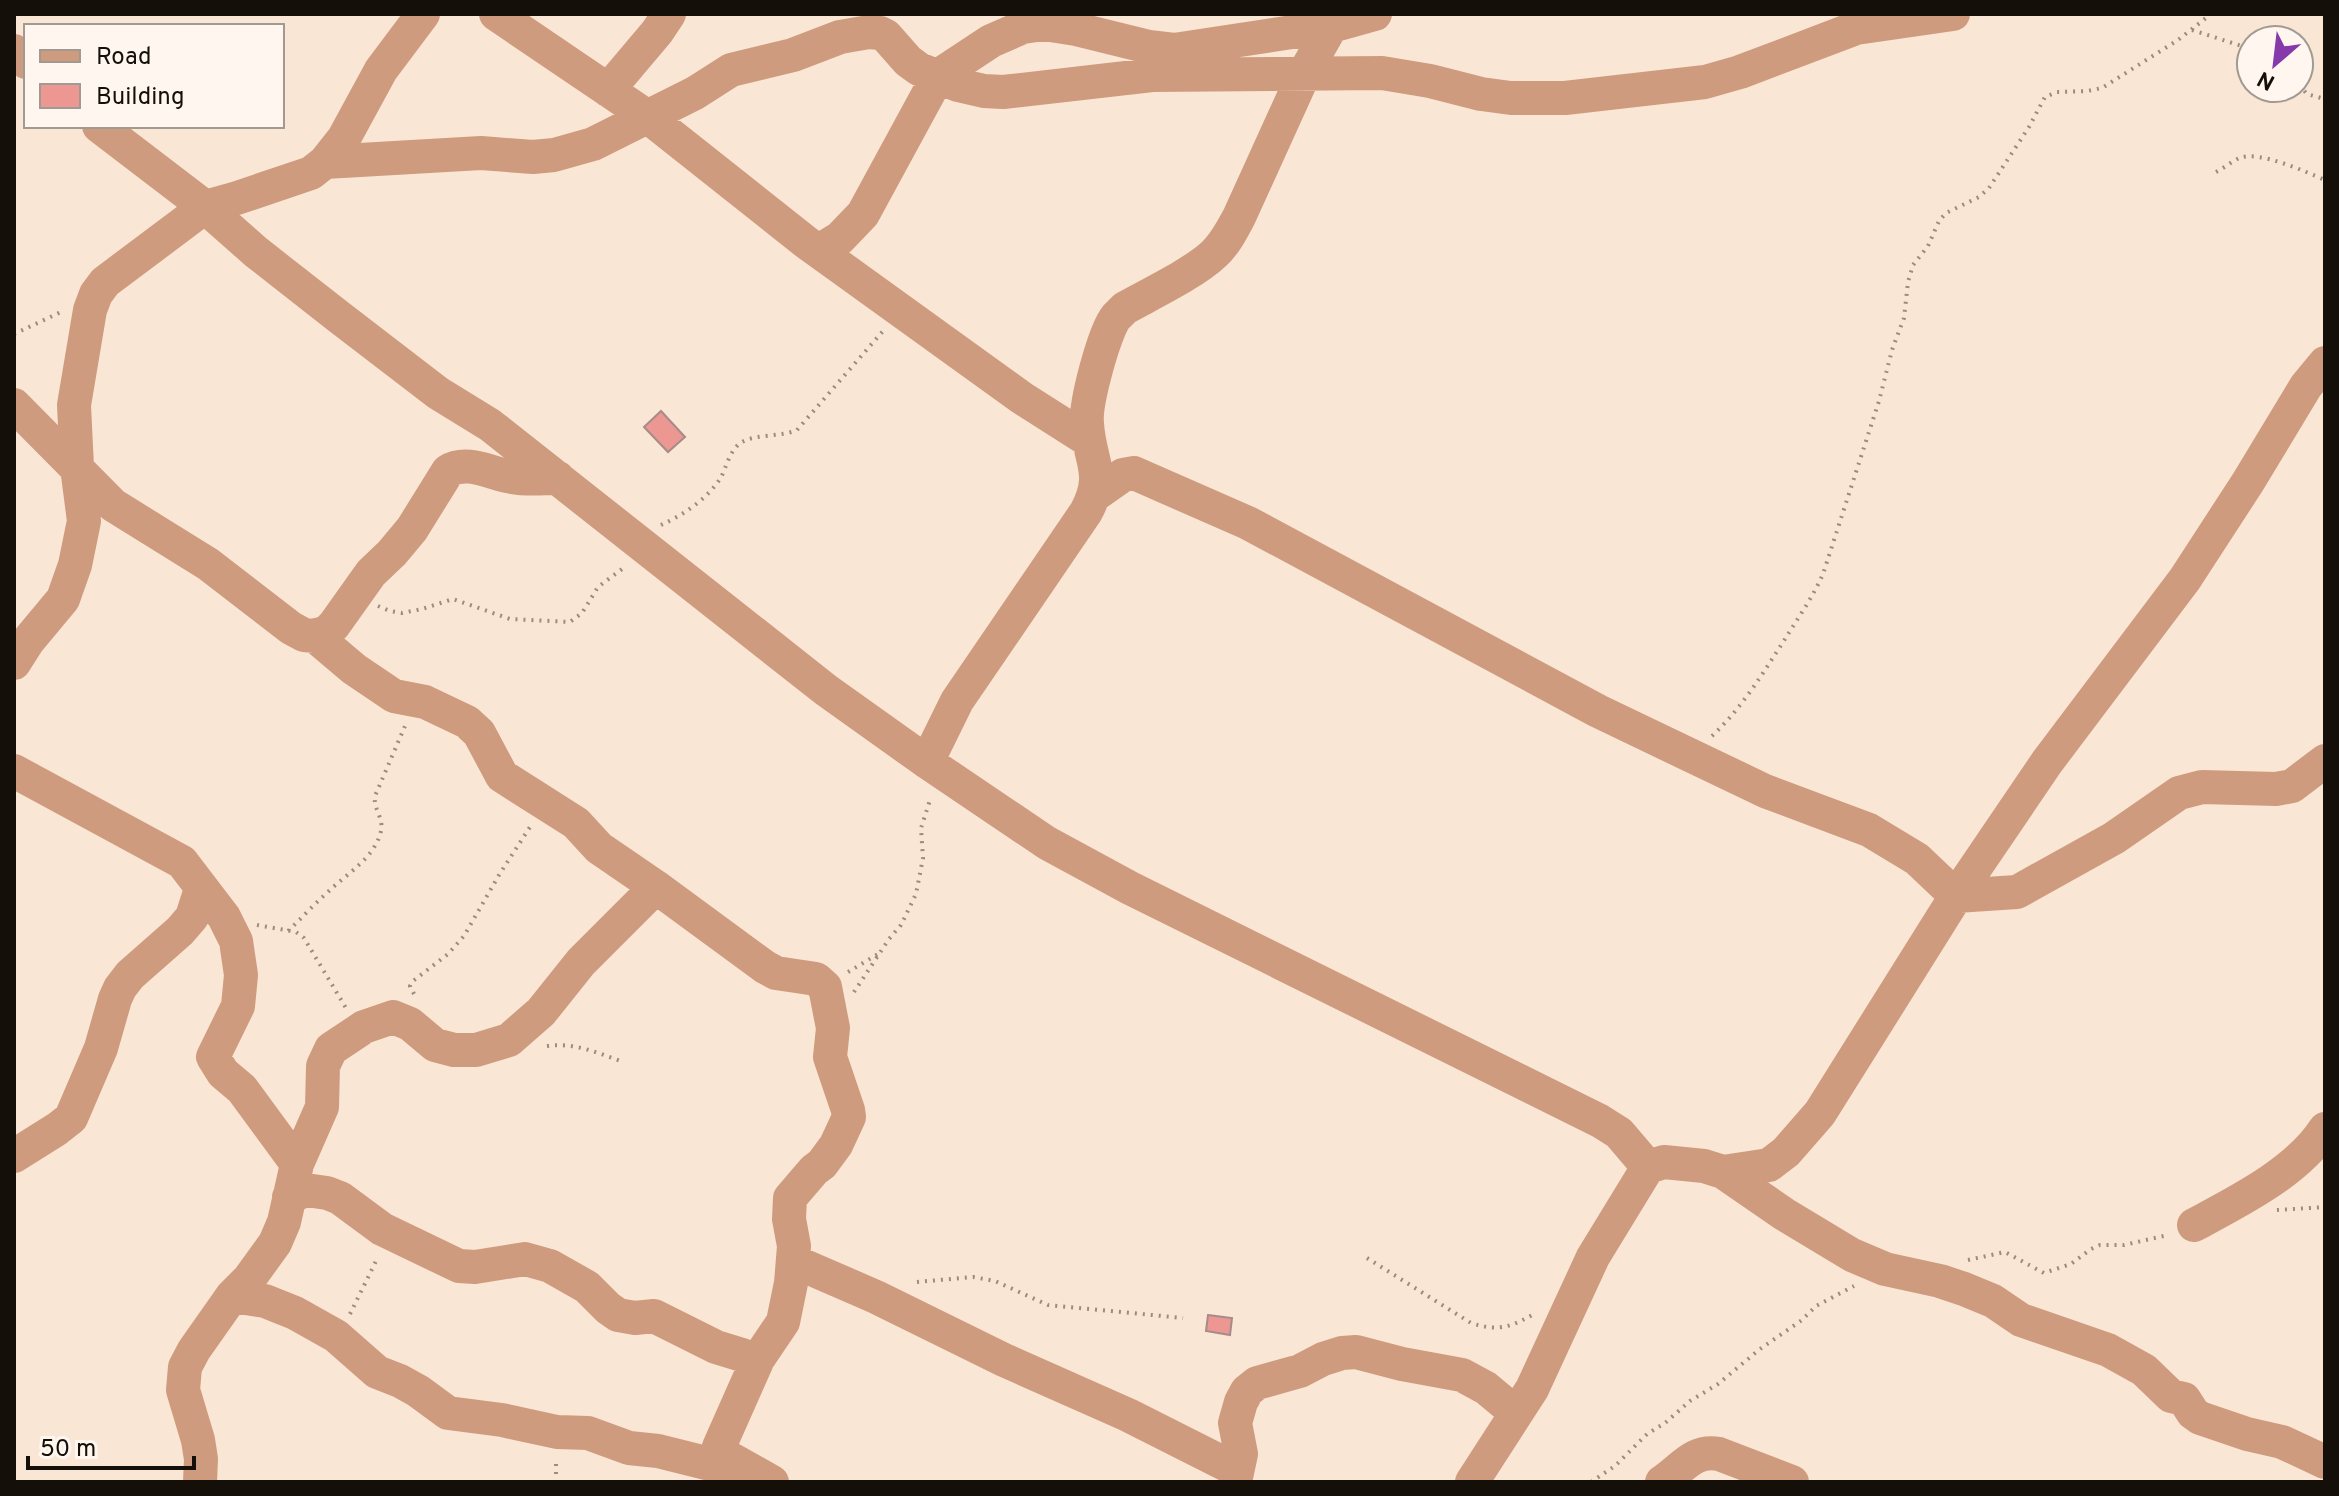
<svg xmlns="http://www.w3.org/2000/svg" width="2339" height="1496" font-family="Overpass,sans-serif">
<rect width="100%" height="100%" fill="#fae6d4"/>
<path fill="#ed9792" stroke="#a68b89" stroke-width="2" d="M661,411l24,26 -17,15 -24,-25z
M1208,1315l24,3 -2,17 -24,-4z"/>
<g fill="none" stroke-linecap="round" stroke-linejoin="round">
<path stroke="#9a8c7f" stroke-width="4" stroke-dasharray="2 6" stroke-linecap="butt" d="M2192,30l59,19
M2299,85l8,9 18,5
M2216,172c8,-4 15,-10 23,-14 20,-8 67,14 86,22
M14,334l47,-22
M661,525c22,-10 45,-25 59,-46 7,-12 9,-29 22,-37 14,-8 39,-5 55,-12l86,-99
M378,606l12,5 12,2 20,-4 31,-10 57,20 60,3 12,-9 16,-26 28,-21
M1712,736c30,-28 51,-63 73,-97 13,-21 28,-42 38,-65l56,-173 13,-51 12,-32 4,-36 5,-17 15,-19 11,-25 7,-8 33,-16 10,-9 40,-61 16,-30 12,-5 30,-1 15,-3 76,-48 33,-26
M257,925l39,7 8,6 42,70
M288,931c14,-13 26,-27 40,-39 18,-18 47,-34 53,-61 3,-13 -8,-22 -6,-35l30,-70
M848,972l30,-18
M854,992l35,-53 12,-14 15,-31 7,-36 -2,-30 10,-31
M414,994l-4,-8 3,-5 35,-27 16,-18 35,-61 31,-48
M547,1046c27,-4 51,7 76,16
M2277,1210l48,-3
M1367,1258l104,65c29,9 39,4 65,-10
M1968,1260l37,-8 39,21 27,-9 20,-15 9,-4h24l44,-10
M917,1282l56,-5 22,4 53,24 135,13
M350,1314l28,-57
M556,1482v-23
M1591,1482l24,-16 32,-32 18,-11 25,-22 28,-17 42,-35 42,-29 14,-14 38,-20"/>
<path stroke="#cf9b7f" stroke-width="34" d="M496,14l152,103 159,126 215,155 66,42
M14,51l12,11
M608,90l49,-58 12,-18
M99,126l106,81 51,45 83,65 99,76 52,32 336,265 101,72 120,81 83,45 470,233 19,12 29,34
M325,162l156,-9 52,4 21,-2 39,-11 102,-51 36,-23 62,-15 47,-18 29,-5 11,1 6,3 22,25 11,8 39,16 26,6 19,1 149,-17 230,-2 48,8 51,13 30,4h54l140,-16 35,-10 116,-44 97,-14
M819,251l21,-13 23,-24 75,-138 53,-35 32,-14 21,-3 32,5 73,18 25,3 158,-24 43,-12
M14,405l99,100 95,59 83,64 13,7 11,1 12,-4 7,-7 37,-52 21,-20 20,-24 36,-58c19,-12 44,3 64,6 15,3 31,1 46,1
M1096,494l27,-19 11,-2 114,50 350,188 167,80 104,39 48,29 39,37 61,-4 97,-54 65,-45 23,-6 74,2 16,-3 33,-25
M315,636l39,33 40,27 31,6 42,20 12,11 23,43 74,47 23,25 57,39 109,80 11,6 40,6 9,8 8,41 -3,29 18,53 1,7 -13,28 -14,19 -8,6 -24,28 -1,21 5,27 -3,37 -8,39 -25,37 -39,88 5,8 48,27
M14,663l14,-22 35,-42 12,-34 9,-44 -7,-54 -3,-62 16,-95 6,-16 9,-12 100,-75 32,-9 74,-25 14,-11 19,-24 37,-68 42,-56
M927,762l30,-61 129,-189c21,-39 3,-50 1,-89 -2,-19 17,-91 29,-106 1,-1 8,-8 9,-9 25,-14 69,-35 89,-54 11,-10 18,-24 25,-37l65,-143 34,-60
M14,771l168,91 42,55 12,24 5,34 -3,31 -25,51 10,16 19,16 55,75
M14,1156l43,-27 14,-11 30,-70 14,-49 5,-11 10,-13 50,-44 12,-14 9,-28
M1723,1172l61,42 68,41 33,14 55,12 24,8 29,12 28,19 87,30 36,20 27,26 13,3 9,14 7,5 47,16 35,8 43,20
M289,1197l17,-7 21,3 13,5 42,31 77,37 16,1 50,-8 25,7 37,21 21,21 10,7 17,3 19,-2 62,31 26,8 14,9
M2194,1225c45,-24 103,-53 131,-96
M793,1261l83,36 128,63 124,55 109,55
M232,1296l33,5 30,12 41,23 41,36 23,9 18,10 30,22 54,7 55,12 31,1 41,15 29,3 84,21
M200,1482l1,-23 -3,-19 -15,-50 2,-23 9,-17 38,-54 17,-17 26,-36 9,-21 13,-58 25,-57 1,-41 8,-17 33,-22 29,-10 17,7 25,21 19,5h22l33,-10 32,-28 40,-50 75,-75
M1235,1482l6,-28 -6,-31 6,-21 6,-11 10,-8 43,-12 23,-12 19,-6 14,-1 46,12 60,11 24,13 30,25
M1472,1482l60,-93 61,-132 55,-90 16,-5 40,4 19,6 46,-7 17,-13 34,-39 136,-217 91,-134 138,-183 63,-97 58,-96 19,-23
M1662,1482c20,-13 31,-33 57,-28l73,28"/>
</g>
<rect width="2339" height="1496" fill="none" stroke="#150f09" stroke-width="32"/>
<rect x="24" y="24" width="260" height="104" fill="#fef6ef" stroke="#a19a93" stroke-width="2"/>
<rect x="40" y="50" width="40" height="12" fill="#cf9b7f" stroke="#a19a93" stroke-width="2"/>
<text x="96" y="64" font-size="24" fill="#150f09">Road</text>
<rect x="40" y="84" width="40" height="24" fill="#ed9792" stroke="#a19a93" stroke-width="2"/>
<text x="96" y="104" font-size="24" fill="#150f09">Building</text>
<g transform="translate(2275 64) rotate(208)"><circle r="38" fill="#fef6ef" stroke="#a19a93" stroke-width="2"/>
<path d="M0-6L14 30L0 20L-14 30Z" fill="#8539aa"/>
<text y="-12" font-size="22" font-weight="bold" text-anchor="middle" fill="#150f09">N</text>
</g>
<path d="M28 1456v12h166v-12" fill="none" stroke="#150f09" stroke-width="4"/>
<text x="40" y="1456" font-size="24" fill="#150f09" stroke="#fef6ef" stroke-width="6" paint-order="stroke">50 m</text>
</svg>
